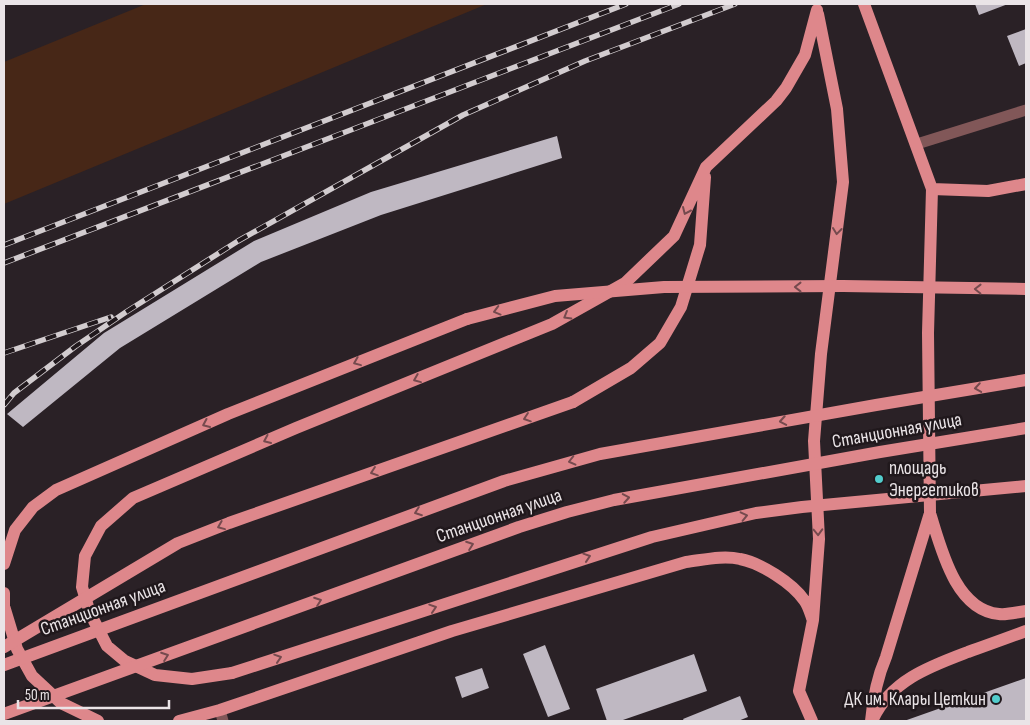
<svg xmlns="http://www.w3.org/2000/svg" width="1030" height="725" font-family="'Sofia Sans Condensed',sans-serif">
<rect width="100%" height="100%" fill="#2a2126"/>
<path fill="#472717" d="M146,4h341l-483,200v-142z"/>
<path fill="#bfb8c2" d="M975,4h33l-29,11z
M1026,29v34l-7,3 -12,-30z
M557,136l5,22 -181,57 -120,47 -141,86 -97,79 -16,-13 97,-81 150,-92 117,-49z
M545,645l25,64 -22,8 -25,-63z
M694,654l13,37 -87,30h-13l-11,-32z
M482,668l7,20 -27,10 -7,-21z
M1026,678v43h-122z
M740,696l8,21 -10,4h-54l-1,-2z"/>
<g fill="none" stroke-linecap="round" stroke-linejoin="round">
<path stroke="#815758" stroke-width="11" d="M917,144l109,-34
M220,710l3,11"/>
<path stroke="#de878b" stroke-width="12" d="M864,4l68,185 -4,144 2,180 -44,144c-9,21 -13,41 -15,64
M932,189l56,2 38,-7
M573,402l58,-34 29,-25 21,-36 19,-62 5,-68
M930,513c11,35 25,97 69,101 8,1 19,-2 27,-3
M4,564l11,-34 18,-23 23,-17 172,-76 239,-95
M4,593v13l13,43 15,27 29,27 37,18
M232,673l-40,6 -37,-4 -30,-14 -18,-15 -17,-33 -8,-26 3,-31 16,-30 32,-28 163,-70 256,-104 73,-41 49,-47 32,-69 70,-66 10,-13 19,-33 12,-45
M873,719c18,-39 58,-53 95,-67 20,-7 39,-14 58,-21
M179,721l41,-11 232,-79 234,-69c17,-2 37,-7 54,-3 21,4 52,24 64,41 4,5 6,12 8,18
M812,721l-13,-30 14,-71 6,-81 -5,-98 7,-87 22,-172 -6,-73 -19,-95"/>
<g stroke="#d2cccf" stroke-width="5.5">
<path id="rail" d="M4,245l622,-241
M4,263l675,-259
M4,353l107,-36
M4,405l10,-12 62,-47 50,-34 112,-71 225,-126 122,-54 150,-57"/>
</g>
<use href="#rail" stroke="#20181c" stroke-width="4" stroke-dasharray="11" stroke-linecap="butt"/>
<path stroke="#de878b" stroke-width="12" d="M467,319l88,-23 109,-9 179,-1 183,3
M4,647l174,-104 51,-20 344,-121
M4,665l500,-184 96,-27 276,-49 150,-25
M232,673l420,-136 104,-24 46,-6 224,-21
M4,714l515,-187 48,-15 47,-12 266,-48 146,-24"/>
</g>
<defs><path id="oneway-chevron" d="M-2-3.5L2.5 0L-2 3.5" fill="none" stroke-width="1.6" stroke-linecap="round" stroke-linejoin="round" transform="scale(1.25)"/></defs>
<g stroke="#754a4e">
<use href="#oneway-chevron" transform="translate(686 211) rotate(114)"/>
<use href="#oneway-chevron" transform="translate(837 231) rotate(97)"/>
<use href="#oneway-chevron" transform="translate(798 287) rotate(180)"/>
<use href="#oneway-chevron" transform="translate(978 289) rotate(-179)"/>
<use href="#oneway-chevron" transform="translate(497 311) rotate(165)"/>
<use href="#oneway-chevron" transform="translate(567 316) rotate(150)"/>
<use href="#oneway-chevron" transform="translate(357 362) rotate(158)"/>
<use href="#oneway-chevron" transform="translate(417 379) rotate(158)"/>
<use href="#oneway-chevron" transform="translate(978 388) rotate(171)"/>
<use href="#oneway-chevron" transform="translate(527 418) rotate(161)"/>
<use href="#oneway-chevron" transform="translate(783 421) rotate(170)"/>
<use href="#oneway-chevron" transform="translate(206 424) rotate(156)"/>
<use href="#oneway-chevron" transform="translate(267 440) rotate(156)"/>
<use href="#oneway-chevron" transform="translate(572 461) rotate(166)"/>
<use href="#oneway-chevron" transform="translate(374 472) rotate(161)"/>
<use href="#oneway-chevron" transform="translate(626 498) rotate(-10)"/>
<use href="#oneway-chevron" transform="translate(418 512) rotate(160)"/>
<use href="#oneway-chevron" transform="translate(744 516) rotate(-13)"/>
<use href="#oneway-chevron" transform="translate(221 526) rotate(158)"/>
<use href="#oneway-chevron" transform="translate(818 532) rotate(88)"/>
<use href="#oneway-chevron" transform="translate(470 545) rotate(-20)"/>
<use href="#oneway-chevron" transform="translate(587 557) rotate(-18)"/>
<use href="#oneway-chevron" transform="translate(318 601) rotate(-20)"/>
<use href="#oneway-chevron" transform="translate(433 608) rotate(-18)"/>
<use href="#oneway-chevron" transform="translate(165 656) rotate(-20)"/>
<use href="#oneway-chevron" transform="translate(278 658) rotate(-18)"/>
</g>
<g fill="#52cdcd" stroke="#20181c" stroke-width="2">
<circle cx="879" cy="479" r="5"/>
<circle cx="996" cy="699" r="5"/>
</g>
<g text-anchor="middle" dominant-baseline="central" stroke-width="5" stroke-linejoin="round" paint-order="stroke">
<g font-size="19" fill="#eae4e7" stroke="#20181c">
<text transform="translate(897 431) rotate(-10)">Станционная улица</text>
<text transform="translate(499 516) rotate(-19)">Станционная улица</text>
<text transform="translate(103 608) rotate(-20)">Станционная улица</text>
</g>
<g font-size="19" fill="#eae4e7" stroke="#20181c" text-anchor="start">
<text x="889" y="468">площадь<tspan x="889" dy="22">Энергетиков</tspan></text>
<text x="986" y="699" text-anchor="end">ДК им. Клары Цеткин</text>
</g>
</g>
<rect width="1030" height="725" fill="none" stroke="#eae4e7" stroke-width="10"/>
<path d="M18 700v8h151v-8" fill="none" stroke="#eae4e7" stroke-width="2.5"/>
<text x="25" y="700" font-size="15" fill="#eae4e7" stroke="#20181c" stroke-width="4" paint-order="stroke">50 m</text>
</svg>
